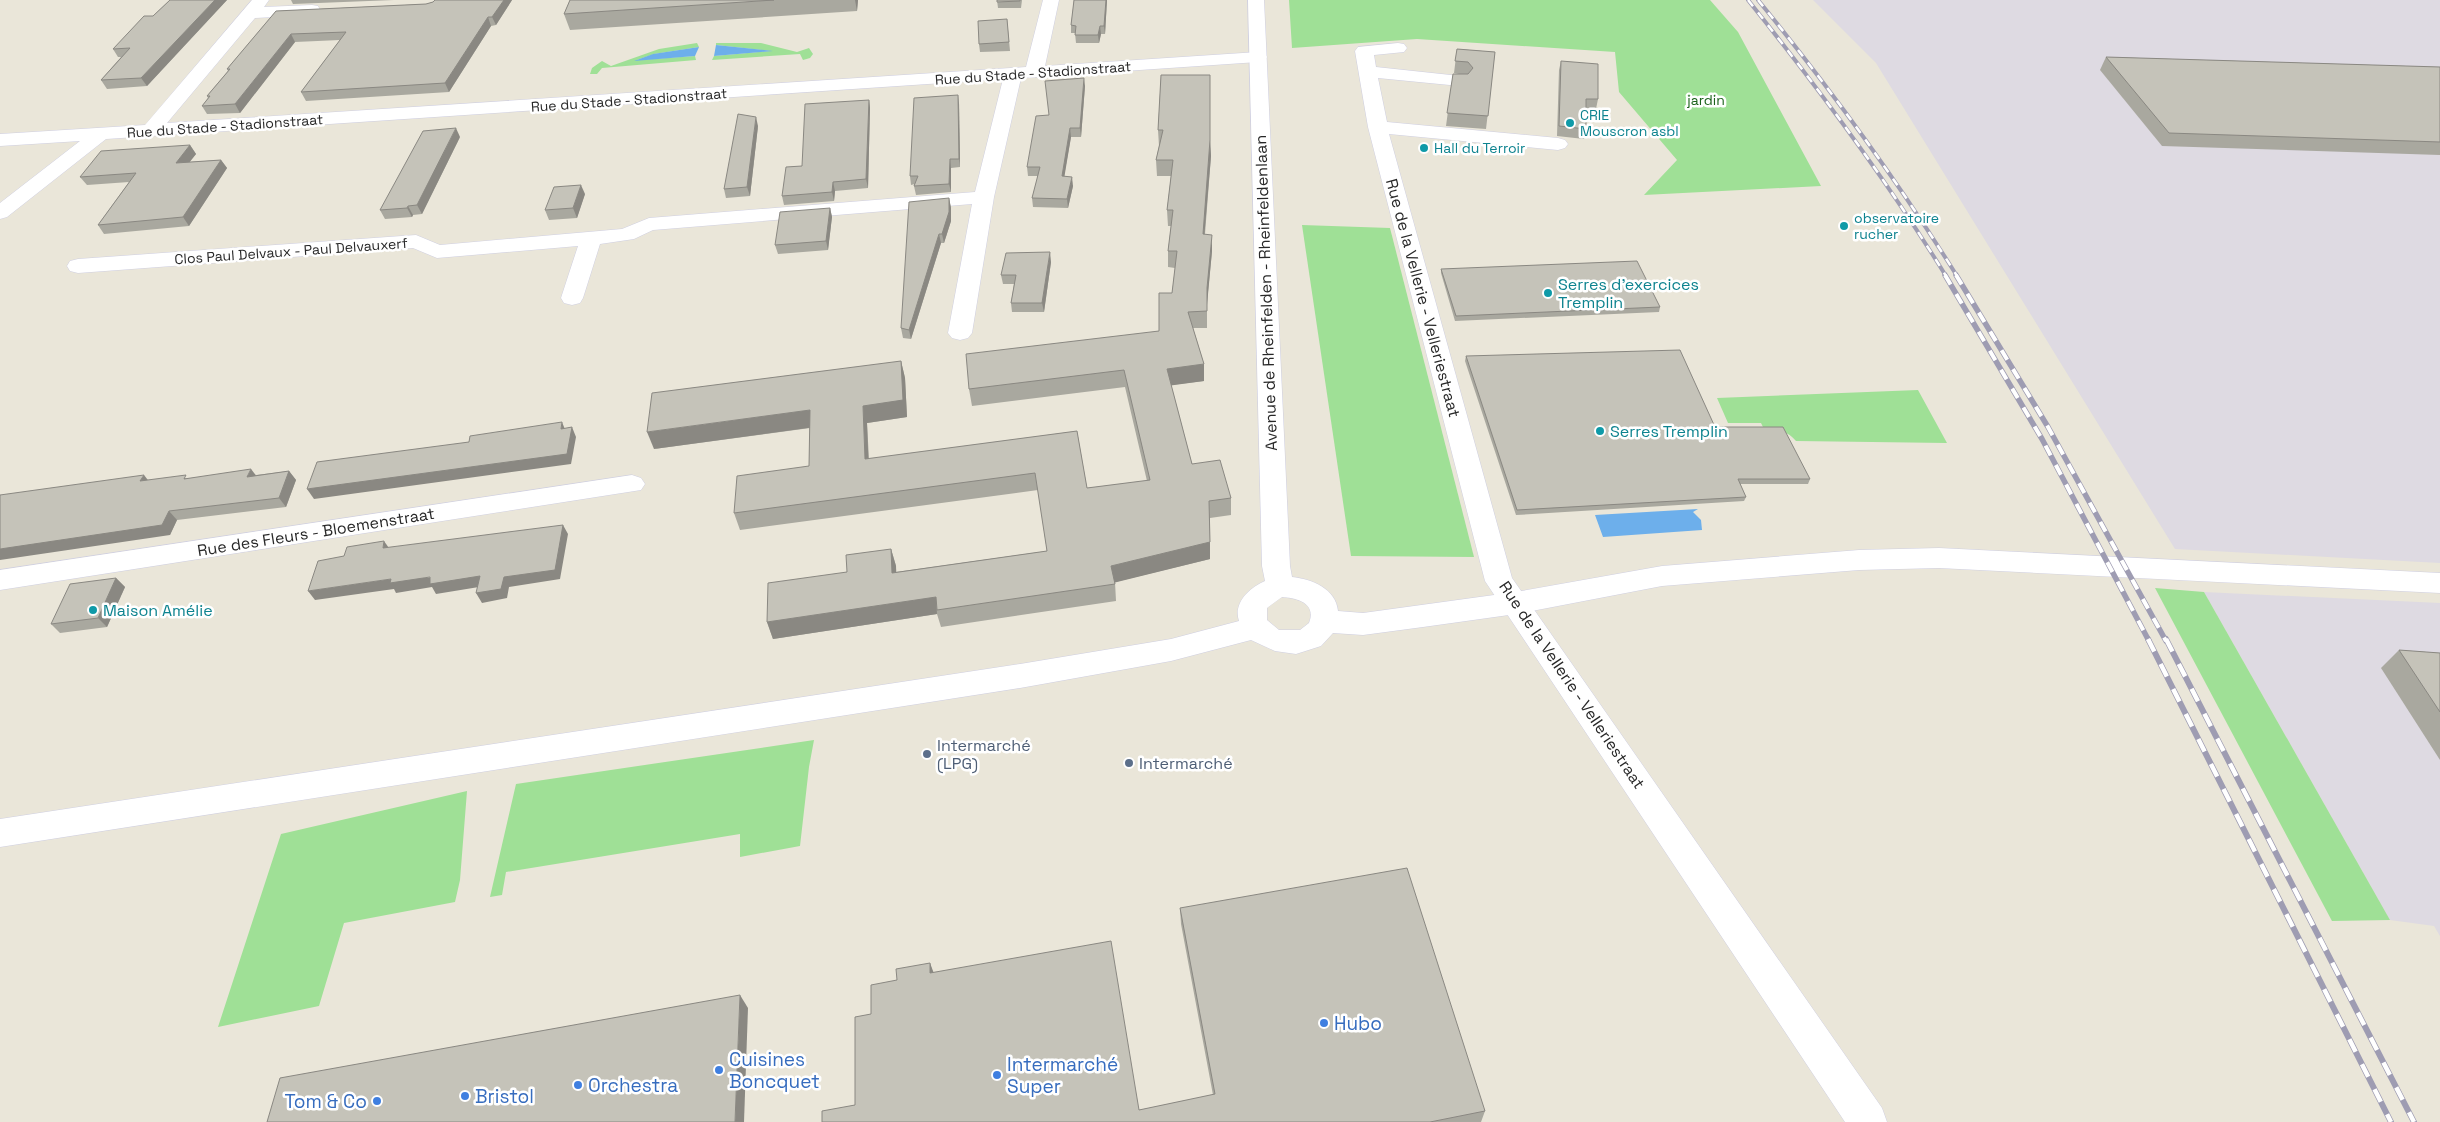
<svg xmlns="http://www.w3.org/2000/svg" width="2440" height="1122" font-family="'Space Grotesk',sans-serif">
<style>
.industrial{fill:#dedae2}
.green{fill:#9fe096}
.water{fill:#6dafeb}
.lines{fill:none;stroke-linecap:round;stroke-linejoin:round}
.street-casing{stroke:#cfcfe1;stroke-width:1}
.secondary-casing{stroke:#cfcfe1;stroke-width:1}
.street{fill:#fff;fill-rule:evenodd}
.secondary{fill:#fff;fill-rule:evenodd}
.rail-far2-casing{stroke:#9e9cb2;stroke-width:4}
.rail-far1-casing{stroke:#9e9cb2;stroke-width:5.5}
.rail-casing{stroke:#9e9cb2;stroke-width:6}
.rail-far2{stroke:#fff;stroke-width:2.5;stroke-dasharray:8;stroke-linecap:butt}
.rail-far1{stroke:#fff;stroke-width:4;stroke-dasharray:11;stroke-linecap:butt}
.rail{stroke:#fff;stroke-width:4.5;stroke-dasharray:14;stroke-linecap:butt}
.wall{fill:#a9a89f}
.shaded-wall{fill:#8a8882}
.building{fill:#c5c3b9;stroke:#8a8882}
.culture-dot{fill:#0f9aa8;stroke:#fff;stroke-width:2}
.service-dot{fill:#5c6f8a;stroke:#fff;stroke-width:2}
.shop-dot{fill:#3f7fe0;stroke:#fff;stroke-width:2}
.labels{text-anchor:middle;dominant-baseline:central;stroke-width:5;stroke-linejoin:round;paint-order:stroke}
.far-street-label{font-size:14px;fill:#282828;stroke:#fff}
.far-park-label{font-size:14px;fill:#1b621b;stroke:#fff}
.far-culture-label{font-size:14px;fill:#0d838f;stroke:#fff;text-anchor:start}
.culture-label{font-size:16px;fill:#0d838f;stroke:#fff;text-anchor:start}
.street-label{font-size:16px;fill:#282828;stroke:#fff}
.service-label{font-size:16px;fill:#4e5e75;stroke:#fff;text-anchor:start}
.near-shop-label{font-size:19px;fill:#366cbe;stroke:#fff;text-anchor:start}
</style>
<rect width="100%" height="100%" fill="#eae6d9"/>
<g class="industrial">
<polygon points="1813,0 2440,0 2440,563 2175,549 1876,63"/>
<polygon points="2204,592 2440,603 2440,936 2434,926 2390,920"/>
</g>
<g class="green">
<polygon points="1289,0 1710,0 1738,32 1821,186 1644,195 1677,160 1619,92 1615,52 1417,39 1292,48"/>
<polygon points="697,43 699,47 654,54 637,60 695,56 696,60 602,68 597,74 590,74 592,68 602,61 611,66 659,49"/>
<polygon points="716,43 761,43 797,52 809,48 813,54 810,58 803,60 800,54 712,60 714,56 770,51 716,45"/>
<polygon points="1302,225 1390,228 1474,557 1351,556"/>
<path d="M1918,390L1947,443L1796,441C1787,430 1777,430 1764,429L1761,423H1728L1717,398Z"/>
<polygon points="2155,588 2204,592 2390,920 2332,921"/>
<polygon points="814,740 809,767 800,846 740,857 740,834 506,872 502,895 490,897 516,784"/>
<polygon points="467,791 460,880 455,902 344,923 319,1006 218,1027 281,834"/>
</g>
<g class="water">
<polygon points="716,45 773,51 714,56"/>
<polygon points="699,47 695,56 634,61 653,54"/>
<polygon points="1698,509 1693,512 1701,520 1702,530 1603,537 1595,515"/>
</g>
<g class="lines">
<g class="street-casing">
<g id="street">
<polygon points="252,0 269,0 264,7 312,5 318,6 320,10 318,14 312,15 255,18 167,123 1026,67 1043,0 1059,0 1045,66 1258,52 1264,53 1267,57 1264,61 1258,62 1021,78 994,197 972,333 968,338 960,340 952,338 948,333 972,204 653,230 634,239 600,244 583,298 580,303 572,305 564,303 561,298 578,246 437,258 413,248 78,273 70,271 67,266 70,261 78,259 416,235 440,245 622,229 649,218 975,192 1003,79 106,139 7,217 0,219 0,203 80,141 0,146 0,134 145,125"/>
<polygon points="1398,43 1404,44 1407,48 1404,52 1374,55 1376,67 1460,76 1466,77 1469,81 1466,85 1460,86 1378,78 1387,122 1558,138 1565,140 1568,144 1565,148 1558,150 1389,134 1512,578 1882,1108 1887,1122 1845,1122 1485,581 1368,127 1355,51 1358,47"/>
<polygon points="632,475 641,478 645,484 641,490 0,590 0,570"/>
</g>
</g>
<g class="secondary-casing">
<path id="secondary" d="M1248,0H1264L1290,566L1292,577C1312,579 1336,589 1338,611L1363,613L1516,592L1662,566L1859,550L1939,548L2440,573V593L1939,568L1859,570L1662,586L1516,614L1423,627L1363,635L1333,633L1321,646L1296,654L1275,651L1251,640L1171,661L1020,688L0,847V819L1020,664L1171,639L1239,621C1233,603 1249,588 1265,581L1262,566ZM1282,597C1297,598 1317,603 1309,623L1300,630H1279L1267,620V608Z"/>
</g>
<use href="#street" class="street"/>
<use href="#secondary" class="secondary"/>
<g class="rail-far2-casing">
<g id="rail-far2">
<path d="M1748,0C1819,89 1886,179 1946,276"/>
<path d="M1758,0C1830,88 1897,180 1957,276"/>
</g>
</g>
<g class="rail-far1-casing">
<g id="rail-far1">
<polyline points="1945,275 2042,439 2149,641"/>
<polyline points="1956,275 2048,427 2166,641"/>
</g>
</g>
<g class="rail-casing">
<g id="rail">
<polyline points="2148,639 2391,1122"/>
<polyline points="2166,639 2414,1122"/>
</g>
</g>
<use href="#rail-far2" class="rail-far2"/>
<use href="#rail-far1" class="rail-far1"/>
<use href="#rail" class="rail"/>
</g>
<g class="wall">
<polygon points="170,0 227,0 147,86 107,89 101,80 121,57 118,57 113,49 153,16"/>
<polygon points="291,0 394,0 293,4"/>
<polygon points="512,0 496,25 491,26 449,92 306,101 301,92 340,40 295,42 240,113 207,114 202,106 208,98 207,96 228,71 227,69 276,11 426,4 433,2"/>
<polygon points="570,0 858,0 857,11 570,30 564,14"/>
<polygon points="997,0 1022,0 1021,8 998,8"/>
<polygon points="1074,0 1107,0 1105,34 1101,34 1099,43 1076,43 1075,33 1071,33 1071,25"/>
<polygon points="1007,19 1010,51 980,52 979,44"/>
<polygon points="1457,49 1495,52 1486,129 1446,126 1453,74 1459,74 1454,73"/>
<polygon points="2106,57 2440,67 2440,155 2162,146 2100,70"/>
<polygon points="1561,61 1598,99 1596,109 1586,109 1586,129 1584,139 1557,136 1559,70"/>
<polygon points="1161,75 1210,140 1211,156 1205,234 1212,251 1207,302 1207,328 1193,328 1204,364 1204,381 1171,385 1192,464 1231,498 1231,515 1210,518 1210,559 1115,582 1116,601 941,627 937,614 773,639 767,622 847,572 891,549 896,566 896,572 1047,551 1038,490 740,530 734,513 809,466 810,428 654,449 901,361 905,378 907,417 867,423 869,459 1077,431 1087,488 1147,481 1125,387 972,406 969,389 1159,331 1172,293 1175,268 1168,267 1168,251 1171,226 1168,226 1167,210 1171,176 1157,176 1156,160 1159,146 1158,130"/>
<polygon points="1085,86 1081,137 1071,137 1064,176 1073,186 1068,208 1033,207 1032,198 1038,176 1028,176 1027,167"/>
<polygon points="869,100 870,108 868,188 835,191 834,201 784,205 782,196 802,166"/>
<polygon points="959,103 960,167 951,168 951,192 916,195 914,186 915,184 911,185 910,176"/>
<polygon points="758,126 750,196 726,198 724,189"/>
<polygon points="460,137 422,214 413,215 412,217 385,219 380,210"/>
<polygon points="190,145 196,154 189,162 221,160 227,168 189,226 104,234 98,225 129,182 87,185 80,177"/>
<polygon points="585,194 577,218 549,220 545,210"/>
<polygon points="949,198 951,208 951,221 944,243 941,243 911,339 903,338 901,328"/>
<polygon points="830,208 832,217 828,250 778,254 775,245"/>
<polygon points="1051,262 1044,312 1012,312 1011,303 1014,284 1003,284 1001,275"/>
<polygon points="1441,269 1660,307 1659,312 1455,321 1441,273"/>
<polygon points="1466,356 1715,427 1810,479 1808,484 1740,484 1746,497 1744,501 1516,515 1465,361"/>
<polygon points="289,471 296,480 286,507 177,520 170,535 148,480 256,475"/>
<polygon points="116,578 125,587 107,627 60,633 51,624"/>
<polygon points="2399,650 2440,653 2440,760 2381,668"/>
<polygon points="1180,908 1485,1111 1481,1122 822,1122 855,1105 871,1014 897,980 930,963 933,973 1139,1110 1213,1095 1181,924"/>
</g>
<g class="shaded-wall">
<polygon points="215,0 227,0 147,86 141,78"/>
<polygon points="504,0 512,0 496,25 492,17"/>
<polygon points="855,0 858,0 857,11"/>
<polygon points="1106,0 1107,0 1105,34 1104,26"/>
<polygon points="488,17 491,26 449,92 445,83"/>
<polygon points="1100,26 1101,34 1099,43 1098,35"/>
<polygon points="291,34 295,42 240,113 235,104"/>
<polygon points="1084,78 1085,86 1081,137 1080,128"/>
<polygon points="958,95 959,103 960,167 959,159"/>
<polygon points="869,100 870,108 868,188 866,179"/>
<polygon points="756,117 758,126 750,196 747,187"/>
<polygon points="456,128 460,137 422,214 417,205"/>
<polygon points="1070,128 1071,137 1063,185 1062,176"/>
<polygon points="1210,140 1211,156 1203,251 1203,234"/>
<polygon points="190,145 196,154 182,172 176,163"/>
<polygon points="950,159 951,168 951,192 949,184"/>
<polygon points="221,160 227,168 189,226 183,217"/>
<polygon points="1072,177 1073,186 1068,208 1067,199"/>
<polygon points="833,182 835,191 834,201 832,192"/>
<polygon points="581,185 585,194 577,218 573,208"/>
<polygon points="949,198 951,208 951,221 944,243 942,234"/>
<polygon points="408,206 413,215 412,217 407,208"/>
<polygon points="830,208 832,217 828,250 826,241"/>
<polygon points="939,234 941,243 911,339 909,330"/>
<polygon points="1212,235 1212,251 1207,305 1207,288"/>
<polygon points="1050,252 1051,262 1044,312 1042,303"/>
<polygon points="901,361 905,378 907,417 867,423 869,476 865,459 863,406"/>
<polygon points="1204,364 1204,381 1167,386 1167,369"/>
<polygon points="810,410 815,427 654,449 647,432"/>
<polygon points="562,422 566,432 561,429"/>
<polygon points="572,427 576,437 571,464 314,499 307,489"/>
<polygon points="251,469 258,478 247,477"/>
<polygon points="289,471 296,480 286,507 279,498"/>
<polygon points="144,475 151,484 140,481"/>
<polygon points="169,511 177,520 170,535 0,560 0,549"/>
<polygon points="563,525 568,534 560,579 509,587 507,598 482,603 476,593 504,577"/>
<polygon points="384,541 391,551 383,548"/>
<polygon points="1210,542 1210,559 1113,583 1111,566"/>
<polygon points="891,549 896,566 897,589 892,573"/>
<polygon points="480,576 485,586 436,594 432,587 396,593 394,589 315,600 308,591 391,579"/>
<polygon points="116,578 125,587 107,627 98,618"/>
<polygon points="936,597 937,614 773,639 767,622"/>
<polygon points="930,963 936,979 930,973"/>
<polygon points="740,995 748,1008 744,1122 735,1122"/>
</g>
<g class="building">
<polygon points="170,0 215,0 141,78 101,80 130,48 113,49 144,16 153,16"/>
<polygon points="435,0 504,0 492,17 488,17 445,83 301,92 346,32 291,34 235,104 202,106 210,96 207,96 230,69 227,69 276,11 426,4 433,2"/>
<polygon points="570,0 774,0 564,14"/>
<polygon points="997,0 1020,0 1020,1 997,2"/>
<polygon points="1074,0 1106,0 1104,26 1100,26 1098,35 1075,35 1076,26 1071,25"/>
<polygon points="1007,19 1009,42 979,44 978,21"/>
<polygon points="1457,49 1495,52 1488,116 1447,113 1453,74 1468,74 1473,68 1468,62 1455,61"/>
<polygon points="2106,57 2440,67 2440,142 2169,133"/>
<polygon points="1561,61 1598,64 1598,99 1586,99 1586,129 1559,126"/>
<polygon points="1161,75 1210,75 1210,140 1203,234 1212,235 1207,288 1207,311 1188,312 1204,364 1167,369 1192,464 1220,460 1231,498 1209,501 1210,542 1111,566 1115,584 937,610 936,597 767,622 768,583 847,572 846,555 891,549 892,573 1047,551 1035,473 734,513 737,476 809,466 810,410 647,432 652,393 901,361 903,400 863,406 865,459 1077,431 1087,488 1150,480 1124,370 969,389 966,354 1159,331 1159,293 1172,293 1177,251 1168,251 1173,210 1167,210 1173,160 1156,160 1163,130 1158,130"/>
<polygon points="1084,78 1080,128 1070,128 1062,176 1072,177 1067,199 1032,198 1040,167 1027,167 1036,116 1049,115 1045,81"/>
<polygon points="958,95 959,159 950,159 949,184 914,186 918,176 910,176 914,98"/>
<polygon points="869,100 866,179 833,182 832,192 782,196 786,167 802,166 805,104"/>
<polygon points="738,114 756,117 747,187 724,189"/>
<polygon points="456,128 417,205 408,206 407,208 380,210 423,131"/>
<polygon points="190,145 176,163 221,160 183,217 98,225 136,173 80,177 101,151"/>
<polygon points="581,185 573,208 545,210 554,187"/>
<polygon points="949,198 949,212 942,234 939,234 909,330 901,328 909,202"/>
<polygon points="830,208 826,241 775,245 780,212"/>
<polygon points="1050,252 1042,303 1011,303 1016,275 1001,275 1006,253"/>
<polygon points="1637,261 1660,307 1456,316 1441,269"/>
<polygon points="1680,350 1715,427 1783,427 1810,479 1738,479 1746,497 1517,510 1466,356"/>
<polygon points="562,422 561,429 572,427 567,454 307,489 317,462 469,442 470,436"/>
<polygon points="251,469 247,477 289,471 279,498 169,511 162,525 0,549 0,495 144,475 140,481 186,475 184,479"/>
<polygon points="563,525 555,570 504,577 501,589 476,593 480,576 430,584 430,577 390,583 391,579 308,591 318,561 344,556 347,547 384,541 383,548"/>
<polygon points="116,578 98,618 51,624 70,584"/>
<polygon points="2399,650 2440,653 2440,712"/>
<polygon points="1407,868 1485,1111 1430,1122 822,1122 822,1111 855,1105 855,1017 871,1014 871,985 897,980 896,969 930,963 930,973 1111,941 1139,1110 1215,1094 1180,908"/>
<polygon points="740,995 735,1122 267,1122 280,1078"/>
</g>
<g class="culture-dot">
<circle cx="1570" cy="123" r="5"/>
<circle cx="1424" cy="148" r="5"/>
<circle cx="1844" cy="226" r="5"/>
<circle cx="1548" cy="293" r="5"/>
<circle cx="1600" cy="431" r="5"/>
<circle cx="93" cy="610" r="5"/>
</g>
<g class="service-dot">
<circle cx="927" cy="754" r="5"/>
<circle cx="1129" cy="763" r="5"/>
</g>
<g class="shop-dot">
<circle cx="1324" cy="1023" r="5"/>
<circle cx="719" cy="1070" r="5"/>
<circle cx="997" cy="1075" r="5"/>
<circle cx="578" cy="1085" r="5"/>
<circle cx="465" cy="1096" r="5"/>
<circle cx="377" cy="1101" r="5"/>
</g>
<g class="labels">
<g class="far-street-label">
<text transform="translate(1033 73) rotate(-4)">Rue du Stade - Stadionstraat</text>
<text transform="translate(629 100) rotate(-4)">Rue du Stade - Stadionstraat</text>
<text transform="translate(225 126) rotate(-4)">Rue du Stade - Stadionstraat</text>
<text transform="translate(291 251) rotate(-4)">Clos Paul Delvaux - Paul Delvauxerf</text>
</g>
<g class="far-park-label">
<text x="1706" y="100">jardin</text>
</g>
<g class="far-culture-label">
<text x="1580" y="115">CRIE<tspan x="1580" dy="16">Mouscron asbl</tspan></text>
<text x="1434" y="148">Hall du Terroir</text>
<text x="1854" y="218">observatoire<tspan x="1854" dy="16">rucher</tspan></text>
</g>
<g class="culture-label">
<text x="1558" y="284">Serres d'exercices<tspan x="1558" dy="18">Tremplin</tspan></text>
<text x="1610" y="431">Serres Tremplin</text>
<text x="103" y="610">Maison Amélie</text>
</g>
<g class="street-label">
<text transform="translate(1266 293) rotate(-92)">Avenue de Rheinfelden - Rheinfeldenlaan</text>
<text transform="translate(1423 298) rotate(75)">Rue de la Vellerie - Velleriestraat</text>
<text transform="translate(316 532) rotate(-9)">Rue des Fleurs - Bloemenstraat</text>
<text transform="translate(1572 685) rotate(56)">Rue de la Vellerie - Velleriestraat</text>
</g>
<g class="service-label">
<text x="937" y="745">Intermarché<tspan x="937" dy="18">(LPG)</tspan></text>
<text x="1139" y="763">Intermarché</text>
</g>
<g class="near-shop-label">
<text x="1334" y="1023">Hubo</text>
<text x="729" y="1059">Cuisines<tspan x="729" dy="22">Boncquet</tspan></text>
<text x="1007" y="1064">Intermarché<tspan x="1007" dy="22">Super</tspan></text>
<text x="588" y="1085">Orchestra</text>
<text x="475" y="1096">Bristol</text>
<text x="367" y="1101" text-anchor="end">Tom &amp; Co</text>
</g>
</g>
</svg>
